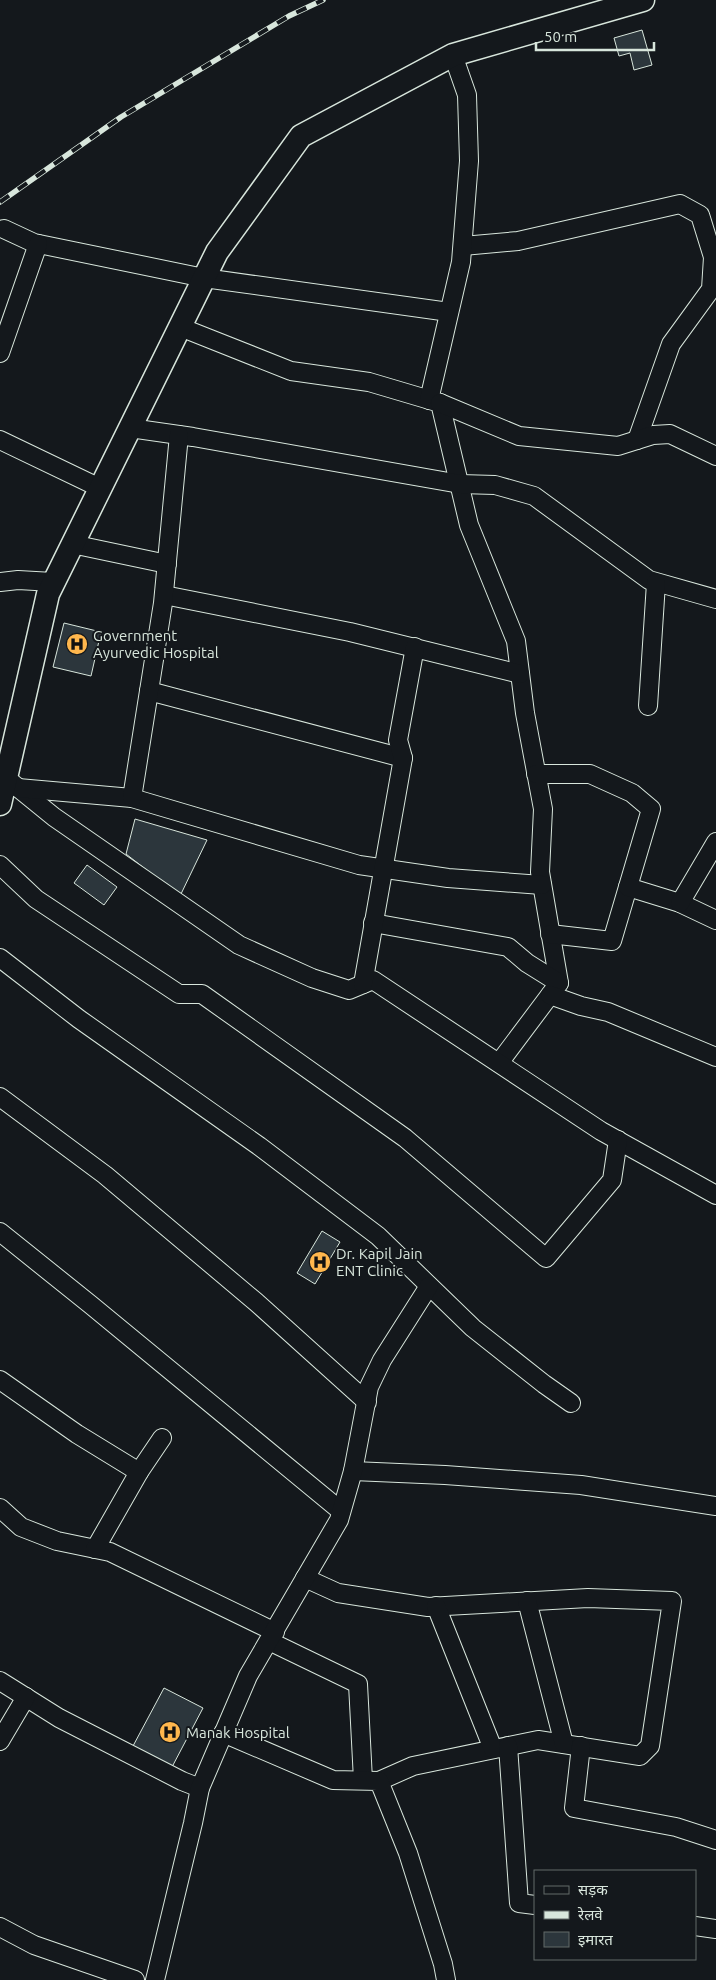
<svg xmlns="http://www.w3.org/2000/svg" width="716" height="1980" font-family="Ubuntu,'Noto Sans Devanagari',sans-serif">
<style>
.building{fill:#2c363c;stroke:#d8e6dc}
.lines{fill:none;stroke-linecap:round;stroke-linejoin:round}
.minor-casing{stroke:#d8e6dc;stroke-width:20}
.major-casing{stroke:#d8e6dc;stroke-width:25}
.minor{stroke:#14181c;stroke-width:18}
.major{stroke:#14181c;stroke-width:22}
.rail-casing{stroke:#d8e6dc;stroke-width:5.5}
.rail{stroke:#14181c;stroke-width:4;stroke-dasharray:11;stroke-linecap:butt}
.labels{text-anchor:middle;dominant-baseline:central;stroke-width:4;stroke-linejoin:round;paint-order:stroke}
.poi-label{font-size:15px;fill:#d8e6dc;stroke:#14181c;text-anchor:start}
</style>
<rect width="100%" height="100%" fill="#14181c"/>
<g class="building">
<polygon points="642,30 652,65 634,70 630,53 619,56 614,38"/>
<polygon points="64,623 101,632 91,676 53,667"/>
<polygon points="135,819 207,840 180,896 126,854"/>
<polygon points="87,865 117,887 104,905 74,883"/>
<polygon points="322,1231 340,1242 315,1284 297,1273"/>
<polygon points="164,1688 203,1708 172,1767 133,1746"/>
</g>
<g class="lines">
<g class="minor-casing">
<g id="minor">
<polyline points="4,229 34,243 204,278 449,312"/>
<polyline points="463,246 518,241 680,204 700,215 713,257 711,289 671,344 637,440"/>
<polyline points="180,327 291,371 369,382 440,403 469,525 516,641 525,713 543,809 540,872 559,983 499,1063"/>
<polyline points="0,353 38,244"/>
<polyline points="429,400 461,262 469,161 467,95 453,55"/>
<polyline points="440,403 519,436 618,446 653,435 670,434 716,456"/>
<polyline points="130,428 193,437 460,484 495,485 534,496 649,580 716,599"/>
<polyline points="0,440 100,488"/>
<polyline points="72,544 167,564"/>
<polyline points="0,582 18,580 53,582"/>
<polyline points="164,595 350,632 520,674"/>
<polyline points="149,691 403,758"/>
<polyline points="648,706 656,583"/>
<polyline points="536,774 590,774 632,793 651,809 612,941 550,934"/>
<polyline points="6,778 54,817 239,945 312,978 349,990 373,980 601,1131 716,1195"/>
<polyline points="18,788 132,798 359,865 448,878 542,885"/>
<polyline points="132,798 163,603 179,435"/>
<polyline points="0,865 36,899 179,994 202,994 405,1138 546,1258 612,1180 618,1140"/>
<polyline points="628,887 680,903 716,920"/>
<polyline points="680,903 716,842"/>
<polyline points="373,923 508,947 527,963 559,983"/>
<polyline points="0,958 79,1019 259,1146 378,1236 473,1328 544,1384 571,1403"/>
<polyline points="363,984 403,758 398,740 415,647"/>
<polyline points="550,995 581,1006 608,1012 716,1057"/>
<polyline points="0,1097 105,1175 256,1302 367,1402"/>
<polyline points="0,1232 91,1305 341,1511"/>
<polyline points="0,1380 77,1434 139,1472"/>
<polyline points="353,1471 445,1475 581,1485 716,1506"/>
<polyline points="0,1508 21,1527 57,1541 110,1552 275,1632"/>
<polyline points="95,1549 139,1472 162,1438"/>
<polyline points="305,1578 338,1593 428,1607 588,1598 672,1601 650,1746 640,1756 538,1740 413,1766 379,1781"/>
<polyline points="527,1601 564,1744"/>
<polyline points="436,1606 493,1749"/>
<polyline points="269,1641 358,1684 363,1780"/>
<polyline points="0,1681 59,1718 182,1781 200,1788"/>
<polyline points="223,1733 333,1780 379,1781 408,1853 443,1964 446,1980"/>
<polyline points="0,1741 26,1697"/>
<polyline points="508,1746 519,1903 535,1905"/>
<polyline points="581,1746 574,1808 676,1827 716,1840"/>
<polyline points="695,1926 716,1929"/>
<polyline points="0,1927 34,1945 135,1980"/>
<polyline points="155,1980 193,1823 200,1788 248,1676 339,1520 353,1471 369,1387 382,1360 429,1286"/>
</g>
</g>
<g class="major-casing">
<polyline id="major" points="0,804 48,594 217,252 301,136 453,55 643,0"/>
</g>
<use href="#minor" class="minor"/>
<use href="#major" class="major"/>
<g class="rail-casing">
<polyline id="rail" points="0,202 121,117 289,16 323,0"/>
</g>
<use href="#rail" class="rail"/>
</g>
<defs>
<g id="hospital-disc" transform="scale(1.125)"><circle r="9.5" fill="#ffb74d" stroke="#14181c"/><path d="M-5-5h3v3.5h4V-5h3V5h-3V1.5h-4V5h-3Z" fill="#111"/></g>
</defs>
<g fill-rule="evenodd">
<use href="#hospital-disc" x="77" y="644"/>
<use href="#hospital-disc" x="320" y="1262"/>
<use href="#hospital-disc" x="170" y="1732"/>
</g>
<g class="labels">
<g class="poi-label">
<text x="93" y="635">Government<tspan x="93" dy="17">Ayurvedic Hospital</tspan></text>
<text x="336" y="1253">Dr. Kapil Jain<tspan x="336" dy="17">ENT Clinic</tspan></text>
<text x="186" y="1732">Manak Hospital</text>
</g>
</g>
<rect x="534" y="1870" width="162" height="90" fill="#14181c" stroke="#626a69"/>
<rect x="544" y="1886" width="25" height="8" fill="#14181c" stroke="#626a69"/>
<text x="578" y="1895" font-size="15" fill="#d8e6dc">सड़क</text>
<rect x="544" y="1911" width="25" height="8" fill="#d8e6dc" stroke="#626a69"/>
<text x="578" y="1920" font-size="15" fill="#d8e6dc">रेलवे</text>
<rect x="544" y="1932" width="25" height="15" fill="#2c363c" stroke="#626a69"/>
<text x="578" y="1945" font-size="15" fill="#d8e6dc">इमारत</text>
<path d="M536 42v8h118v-8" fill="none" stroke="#d8e6dc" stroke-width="2.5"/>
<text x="544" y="42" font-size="15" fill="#d8e6dc" stroke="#14181c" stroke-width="4" paint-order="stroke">50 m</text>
</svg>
